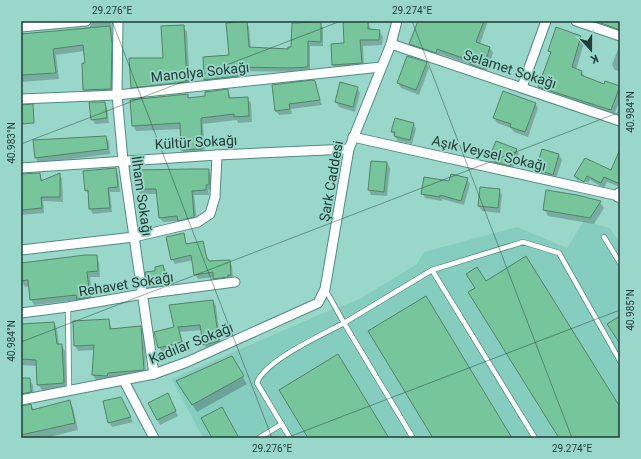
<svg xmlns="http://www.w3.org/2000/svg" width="641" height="459" font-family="Roboto,sans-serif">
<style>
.built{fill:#85cdbe}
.shadow{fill:#0003;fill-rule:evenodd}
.building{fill:#77c69b;stroke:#538368}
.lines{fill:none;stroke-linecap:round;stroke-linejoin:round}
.lane-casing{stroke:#4f8c80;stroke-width:6}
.street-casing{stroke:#4f8c80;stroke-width:11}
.secondary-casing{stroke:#4f8c80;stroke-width:14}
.lane{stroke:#fff;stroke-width:4.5}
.street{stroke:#fff;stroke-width:9}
.secondary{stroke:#fff;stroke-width:12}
.ticks{fill:none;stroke:#223c37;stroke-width:1;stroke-opacity:0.45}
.labels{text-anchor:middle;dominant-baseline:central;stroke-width:3.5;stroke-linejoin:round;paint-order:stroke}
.street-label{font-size:14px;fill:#223c37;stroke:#98d7c9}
.neatline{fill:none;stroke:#223c37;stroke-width:1.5}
.ticks-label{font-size:10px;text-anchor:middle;fill:#223c37}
</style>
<rect width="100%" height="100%" fill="#98d7c9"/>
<polygon class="built" points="584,221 610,228 620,244 620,438 203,438 172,379 321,314 360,299 417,264 424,252 517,227 567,248"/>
<g class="shadow">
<polygon points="90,21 111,21 114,50 114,95 88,96 84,90 83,64 86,64 84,51 56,55 59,79 21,82 21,35 90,27 92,21"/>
<polygon points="354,21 368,21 371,31 379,31 383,37 382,45 363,46 364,68 336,70 333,65 345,44"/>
<polygon points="431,21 488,21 480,44 490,48 493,53 486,73 474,69 472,65 440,54 439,57 413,49 410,44"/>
<polygon points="606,21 620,21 620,33 608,29 605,24"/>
<polygon points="246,22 249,27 251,48 289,50 320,23 323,28 323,46 310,46 310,72 240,71 240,81 208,84 205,79 230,55"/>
<polygon points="183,26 187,32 190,87 135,93 132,87 164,59"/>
<polygon points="581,37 584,43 576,70 582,72 585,78 604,85 619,87 620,99 614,115 543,93 540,87 551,54 549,51"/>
<polygon points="620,44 620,71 615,70 612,65"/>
<polygon points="426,63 429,68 419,95 401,88 398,83"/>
<polygon points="314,82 322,105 291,109 292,114 279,115 276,111"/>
<polygon points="341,83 357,88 360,93 355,112 339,107 336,102"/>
<polygon points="228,90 231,99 247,98 251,103 252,122 238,123 237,120 203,124 205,155 186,156 182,150 181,129 136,131 133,125 187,95 190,99 206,97"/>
<polygon points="105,103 107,107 109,123 95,124 92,119"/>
<polygon points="535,103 538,108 528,137 514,132 511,128 497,123 494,118"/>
<polygon points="414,124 416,129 412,144 398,141 392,132"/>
<polygon points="106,137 109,141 110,154 38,163 36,158 34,141"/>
<polygon points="516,150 519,154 512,170 497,166 490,158"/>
<polygon points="543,150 559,155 562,160 556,179 539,174 537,169"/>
<polygon points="372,162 387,163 390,168 387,196 371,195 369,190"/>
<polygon points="620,167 620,187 607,182 604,188 590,180 588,183 578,177 578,180 587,186 578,181 575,176 612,172"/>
<polygon points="115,169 118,174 120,192 110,192 112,212 93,214 90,209 89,195 86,190"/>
<polygon points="208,170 211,175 211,189 208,190 209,195 194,195 197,221 181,225 179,221 163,222 160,218 158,194 140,194 137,189 137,171"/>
<polygon points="40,174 43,182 60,174 62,179 63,202 43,201 44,213 21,215 21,175"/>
<polygon points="467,179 470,184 464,205 442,199 442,201 425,198 422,193 449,182"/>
<polygon points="499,190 502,195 500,213 482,211 479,206"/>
<polygon points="600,202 604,208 594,224 548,216 544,209"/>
<polygon points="183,234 187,245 202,242 209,262 230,261 232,266 233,279 217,283 214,277 198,279 195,274 193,260 175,264 172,259"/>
<polygon points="96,256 99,262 100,277 90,277 93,303 81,305 78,300 34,305 31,299 30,286 25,287 22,281 21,264"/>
<polygon points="163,266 166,271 169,288 151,292 149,287"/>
<polygon points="213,301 216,306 221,346 207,349 204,344 202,330 180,332 184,347 162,352 159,347 175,328"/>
<path d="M109,320L112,330L140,328L144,333L146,375L110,381L96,380L93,375L94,350L78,351L75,345ZM140,332H142L145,375H143Z"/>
<polygon points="54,323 57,329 59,345 61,345 65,351 67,389 42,390 38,384 37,366 21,365 21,325"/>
<polygon points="231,357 247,384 197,412 182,388"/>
<polygon points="21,379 29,379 33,385 34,398 21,401"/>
<polygon points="120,398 133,422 112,427 109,422"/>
<polygon points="170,399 178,416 160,425 149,403"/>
<polygon points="69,401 73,408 78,430 45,438 21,438 21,407 31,405 34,410"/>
</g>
<g class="building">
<polygon points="247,21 249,47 288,49 288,47 291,47 292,23 321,22 321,42 308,41 308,67 290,68 238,67 238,76 204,80 203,57 229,55 226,23"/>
<polygon points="343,21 368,21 368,29 380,30 379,40 360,40 362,63 332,65 331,44 344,43"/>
<polygon points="418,21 484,21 476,42 490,47 483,69 470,64 471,61 437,49 436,53 409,44"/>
<polygon points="595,21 620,21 620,30"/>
<polygon points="184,25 187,82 131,88 129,58 163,58 161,26"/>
<polygon points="110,26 112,43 111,89 83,90 82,63 85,63 83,45 53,49 56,73 21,75 21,34"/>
<polygon points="556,27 581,36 572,67 582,71 581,75 604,84 605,81 620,86 611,110 538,87 551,52 548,51"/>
<polygon points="407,56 427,62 416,90 397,83"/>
<polygon points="312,80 315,81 320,100 289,104 290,109 275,111 272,85"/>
<polygon points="340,82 358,87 353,107 335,102"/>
<polygon points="228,89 229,98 248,97 249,116 234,117 234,114 201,118 202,149 181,150 180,123 132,126 130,100 188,94 188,98 205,96 205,92"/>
<polygon points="503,91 536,103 525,132 510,127 511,124 493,118"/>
<polygon points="89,102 105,102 107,118 91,120"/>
<polygon points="33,104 34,123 21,124 21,105"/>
<polygon points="395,118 414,123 410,140 394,136 395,132 391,132"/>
<polygon points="106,136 108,149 35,158 33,140"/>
<polygon points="496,141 517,149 510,166 494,162 494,160 489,158"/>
<polygon points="542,149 559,154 553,175 536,169"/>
<polygon points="620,149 620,184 604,177 601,183 587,176 584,182 574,176 585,158 611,170"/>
<polygon points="371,161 387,162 384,192 368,190"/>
<polygon points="116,168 118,187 108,188 110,208 89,209 88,190 85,191 83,171"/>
<polygon points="190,169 209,169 209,185 206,185 206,190 192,191 194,217 178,221 177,216 159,218 156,189 136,189 136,170"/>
<polygon points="40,173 41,181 60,173 60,197 41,197 42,208 22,210 21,174"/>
<polygon points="451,174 468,178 461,201 440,195 440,197 421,194 424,177 449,181"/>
<polygon points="480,187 500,189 498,208 478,206"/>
<polygon points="546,190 577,195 601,201 590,218 543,210"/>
<polygon points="184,233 186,244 203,241 207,259 208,259 209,261 230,260 231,275 228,275 228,277 213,279 213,272 194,275 191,255 171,260 166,237"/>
<polygon points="85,255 97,255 98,271 87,272 90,297 77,299 76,295 30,300 28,280 21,281 21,263"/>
<polygon points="526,256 620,407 620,438 559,438 468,292 475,288 466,274 477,267 486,281"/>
<polygon points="163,265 167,283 148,287 145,272 155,271 155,267"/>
<polygon points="426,296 512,438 433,438 368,331"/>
<polygon points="213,300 219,341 203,345 200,325 178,327 182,342 158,348 154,332 174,327 169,305"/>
<polygon points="620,316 620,344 607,324"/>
<polygon points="109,319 110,329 141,326 144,370 108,373 107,376 92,375 94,345 74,346 73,321"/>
<polygon points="54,322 57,344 62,344 64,383 37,385 36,360 21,359 21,324"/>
<polygon points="338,354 389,438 308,438 279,390"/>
<polygon points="232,356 244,376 192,405 176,381"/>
<polygon points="21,378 30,378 31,392 21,394"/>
<polygon points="168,393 176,411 157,420 148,403"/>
<polygon points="121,397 131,417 108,423 103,401"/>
<polygon points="70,400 75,423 21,435 21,406 31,404 32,410"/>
<polygon points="222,407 239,438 212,438 201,418"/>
</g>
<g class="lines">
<g class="lane-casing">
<g id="lane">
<polyline points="604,237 620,263"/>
<polyline points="432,270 535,438"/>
<polyline points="325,289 344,323 432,270 523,242 559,253 620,361"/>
<polyline points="68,307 69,390"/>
<polyline points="259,438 282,424"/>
<path d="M290,438L257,383C264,361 322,335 344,323L413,438"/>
</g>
</g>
<g class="street-casing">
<g id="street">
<polyline points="118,21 117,95 123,161 154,374"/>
<polyline points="576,21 620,36"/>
<polyline points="21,27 86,21"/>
<polyline points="391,44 620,121"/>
<polyline points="522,87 546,21"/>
<polyline points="21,99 117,95 381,67"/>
<polyline points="353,137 619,196"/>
<polyline points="21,168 217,155 349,149"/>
<polyline points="21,250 134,237 198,222 210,214 215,197 217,155"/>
<polyline points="21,313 68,307 143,294 235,282"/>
<polyline points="124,381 154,438"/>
<polyline points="21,400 154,374 187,362 318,303 325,289 349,149 391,44 397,21"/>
</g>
</g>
<g class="secondary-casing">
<polyline id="secondary" points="619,196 620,194"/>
</g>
<use href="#lane" class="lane"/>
<use href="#street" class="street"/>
<use href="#secondary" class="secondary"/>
</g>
<path class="ticks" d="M112,21L272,438M412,21L572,438M21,144L341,21M21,342L620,112M286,438L620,310"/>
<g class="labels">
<g class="street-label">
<text transform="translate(510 69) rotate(18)">Selamet Sokağı</text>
<text transform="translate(200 72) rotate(-6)">Manolya Sokağı</text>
<text transform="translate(196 142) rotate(-3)">Kültür Sokağı</text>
<text transform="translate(489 153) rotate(13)">Aşık Veysel Sokağı</text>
<text transform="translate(331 181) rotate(-80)">Şark Caddesi</text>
<text transform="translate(142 196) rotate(82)">İlham Sokağı</text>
<text transform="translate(126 284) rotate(-9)">Rehavet Sokağı</text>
<text transform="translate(191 343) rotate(-22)">Kadılar Sokağı</text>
</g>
</g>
<rect width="641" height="459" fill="none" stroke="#98d7c9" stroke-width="44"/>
<g transform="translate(591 50) rotate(159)" stroke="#98d7c9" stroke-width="3" paint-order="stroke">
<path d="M0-3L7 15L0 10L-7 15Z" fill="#223c37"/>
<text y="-6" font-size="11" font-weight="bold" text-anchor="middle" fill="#223c37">K</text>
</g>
<rect x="22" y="22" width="597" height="415" class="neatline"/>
<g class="ticks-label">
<text x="112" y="14">29.276°E</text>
<text x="412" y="14">29.274°E</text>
<text transform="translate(630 112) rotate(-90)" y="4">40.984°N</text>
<text transform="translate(11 143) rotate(-90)" y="4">40.983°N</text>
<text transform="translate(630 310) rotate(-90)" y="4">40.985°N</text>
<text transform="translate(11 341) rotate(-90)" y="4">40.984°N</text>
<text x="272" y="452">29.276°E</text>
<text x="572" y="452">29.274°E</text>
</g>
</svg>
